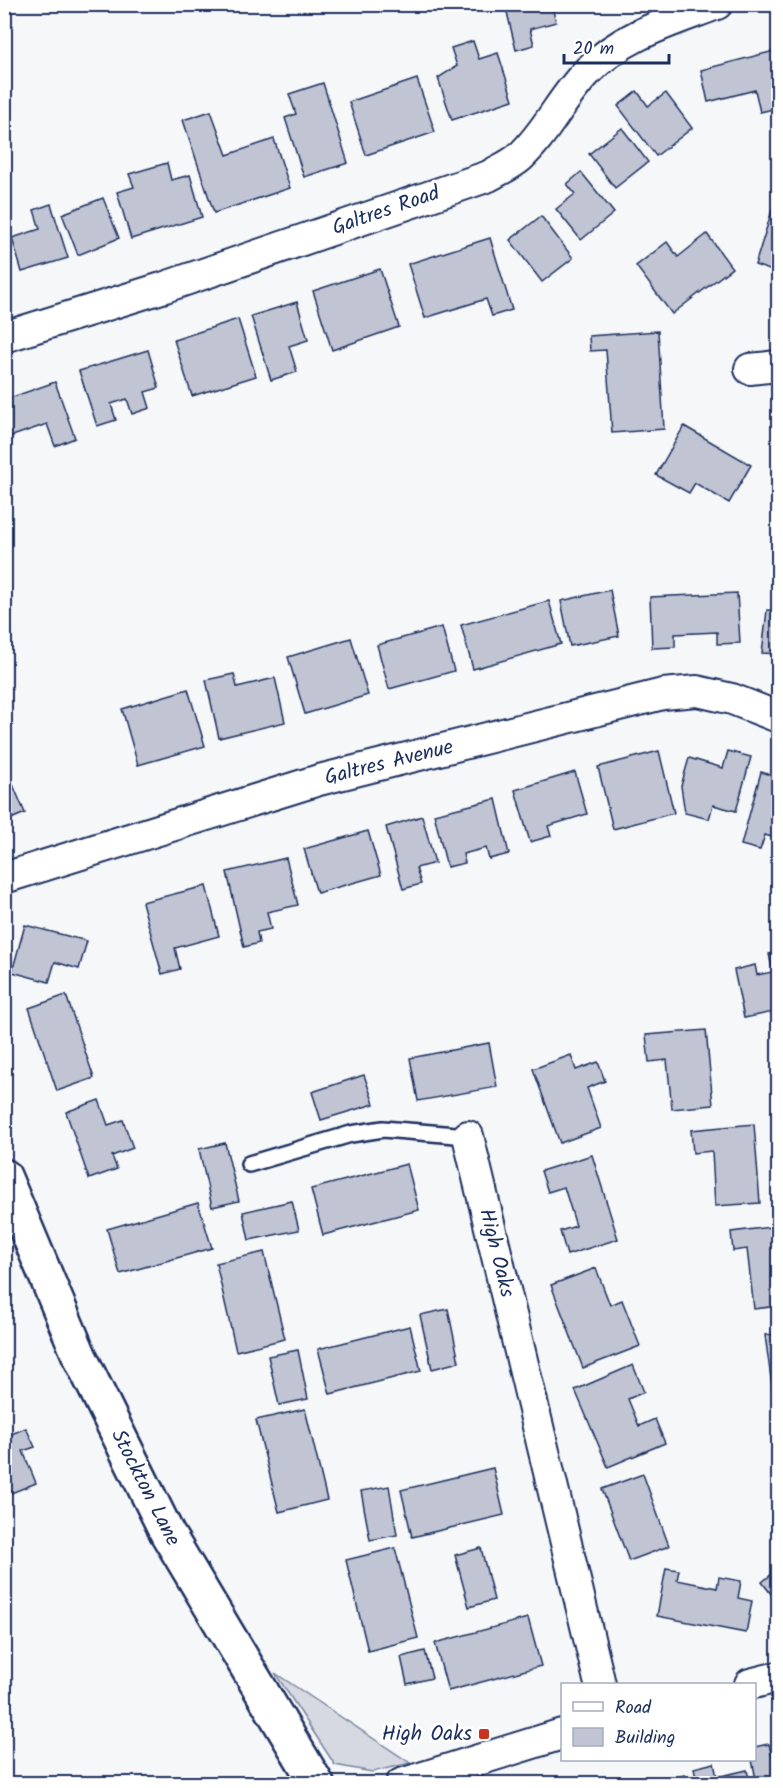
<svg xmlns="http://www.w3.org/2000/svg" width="783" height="1788" font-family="Kalam,sans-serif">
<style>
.green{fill:#d6d9e2;stroke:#7884a0;stroke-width:1.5}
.building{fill:#c0c4d3;stroke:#1b2f5e;stroke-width:1.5}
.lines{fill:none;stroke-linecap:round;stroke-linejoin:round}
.service-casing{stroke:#1b2f5e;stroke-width:20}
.minor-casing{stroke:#1b2f5e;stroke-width:34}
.tertiary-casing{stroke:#1b2f5e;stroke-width:38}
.service{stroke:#fff;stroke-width:15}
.minor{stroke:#fff;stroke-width:30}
.tertiary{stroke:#fff;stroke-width:33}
.poi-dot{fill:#c8321e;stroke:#fff;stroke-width:2}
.labels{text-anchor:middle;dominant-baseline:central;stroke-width:6;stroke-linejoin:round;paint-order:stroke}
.street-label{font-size:21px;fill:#1b2f5e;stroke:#fff}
.poi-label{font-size:21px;fill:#1b2f5e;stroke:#fff;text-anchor:end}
</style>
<rect width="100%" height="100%" fill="#f6f7f9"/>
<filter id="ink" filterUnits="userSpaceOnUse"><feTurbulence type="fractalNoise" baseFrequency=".0167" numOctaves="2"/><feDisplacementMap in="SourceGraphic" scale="12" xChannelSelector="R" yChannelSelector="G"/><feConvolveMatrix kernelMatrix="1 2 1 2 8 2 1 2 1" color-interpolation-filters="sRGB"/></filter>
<g filter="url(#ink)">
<polygon class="green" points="275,1673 410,1763 372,1772 335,1765"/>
<g class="building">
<polygon points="505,4 551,4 556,22 530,29 534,45 516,50"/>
<polygon points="473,41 479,59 498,53 513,100 452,120 438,78 457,66 451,48"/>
<polygon points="778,50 778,108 760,112 755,90 708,102 701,70"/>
<polygon points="417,79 435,132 366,155 349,102"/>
<polygon points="323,83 348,163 304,177 285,118 296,114 289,94"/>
<polygon points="637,91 648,106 666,93 692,128 656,156 618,106"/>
<polygon points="211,111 227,155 274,139 290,188 214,213 183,120"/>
<polygon points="622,128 648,162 615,188 589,154"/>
<polygon points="167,163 171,180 190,175 202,217 131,239 117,192 134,187 129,174"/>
<polygon points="581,172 614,213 581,240 556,209 575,194 567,184"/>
<polygon points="103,198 119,238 78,255 62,214"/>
<polygon points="51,204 68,258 22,272 12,238 40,229 34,210"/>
<polygon points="774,204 778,205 778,273 755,265"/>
<polygon points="541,216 573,258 542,282 510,240"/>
<polygon points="707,234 732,268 672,314 636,266 667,242 678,257"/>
<polygon points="490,238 512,310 492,316 486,299 425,318 408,264"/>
<polygon points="380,269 399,327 332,350 313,291"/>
<polygon points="297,302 308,340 289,346 297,372 271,380 251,316"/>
<polygon points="238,319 256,376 192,396 174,340"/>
<polygon points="658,331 664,429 612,433 606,350 590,351 589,336"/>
<polygon points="148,350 159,388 145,392 150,408 132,414 127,399 111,404 116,420 97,426 79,371"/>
<polygon points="55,382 75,438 55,446 47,424 4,439 4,400"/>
<polygon points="684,426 751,465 729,503 695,483 689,493 656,475"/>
<polygon points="610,590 619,636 570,646 561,601"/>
<polygon points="737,593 740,643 717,644 717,632 675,634 675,647 652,648 650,597"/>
<polygon points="549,601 561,644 473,669 461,625"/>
<polygon points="767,610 778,611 778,654 762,653"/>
<polygon points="442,627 454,671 389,689 377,645"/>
<polygon points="351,638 368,695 305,714 288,657"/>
<polygon points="234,674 237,687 275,678 285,722 219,738 206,680"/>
<polygon points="188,689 205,746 138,765 122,709"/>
<polygon points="659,751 674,813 613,829 598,767"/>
<polygon points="728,751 751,757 736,811 713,805 709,819 685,813 681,786 689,758 723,768"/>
<polygon points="575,772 587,814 548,826 551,836 530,842 515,790"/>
<polygon points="761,772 778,777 778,839 765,835 760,850 741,845"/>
<polygon points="11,780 25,813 4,822 4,783"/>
<polygon points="496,799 509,854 489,859 486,848 463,854 465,863 447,867 434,814"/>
<polygon points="422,816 435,863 416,868 421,884 403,889 386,827"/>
<polygon points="368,831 381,875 317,893 304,849"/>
<polygon points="286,858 298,905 267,912 271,929 257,932 259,943 244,947 227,872"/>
<polygon points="206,886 219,936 175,948 180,969 162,974 142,902"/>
<polygon points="25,925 87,941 79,969 55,962 49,982 12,972"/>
<polygon points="778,952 778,1011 744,1018 734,970 755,965 757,975 773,972 769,954"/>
<polygon points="66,995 94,1078 57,1091 29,1008"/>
<polygon points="706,1030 713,1105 672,1109 667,1060 649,1062 646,1035"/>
<polygon points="489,1043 497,1087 418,1101 410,1058"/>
<polygon points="571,1055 576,1070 598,1062 605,1081 587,1088 601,1128 560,1143 533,1069"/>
<polygon points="364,1075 374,1104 321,1120 312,1092"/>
<polygon points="99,1100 108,1125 123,1120 133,1148 112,1156 117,1169 89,1179 66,1112"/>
<polygon points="754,1124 760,1203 715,1206 712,1151 693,1153 691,1130"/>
<polygon points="225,1143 239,1201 212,1207 199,1149"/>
<polygon points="592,1155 618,1239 567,1255 560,1231 576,1226 564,1187 548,1192 541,1171"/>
<polygon points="407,1164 419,1210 323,1235 311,1189"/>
<polygon points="292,1201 299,1230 249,1240 243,1212"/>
<polygon points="198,1203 212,1248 120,1274 107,1229"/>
<polygon points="778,1226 778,1306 754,1309 747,1249 733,1251 731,1232"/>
<polygon points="264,1252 285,1339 236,1351 216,1263"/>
<polygon points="596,1268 610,1305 622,1300 640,1346 583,1368 551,1285"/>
<polygon points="448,1309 459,1362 432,1369 420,1315"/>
<polygon points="410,1326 421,1371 330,1394 318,1349"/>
<polygon points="778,1334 778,1415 776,1415 765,1335"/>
<polygon points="298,1350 308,1399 279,1405 268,1356"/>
<polygon points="633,1365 644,1392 628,1399 639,1426 655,1419 665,1443 608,1467 575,1390"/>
<polygon points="305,1409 327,1500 279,1512 256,1420"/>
<polygon points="26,1428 35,1447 23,1451 36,1483 4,1496 4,1437"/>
<polygon points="493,1468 504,1515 412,1537 401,1490"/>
<polygon points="643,1474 669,1546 629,1561 602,1489"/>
<polygon points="389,1486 397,1535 370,1540 361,1491"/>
<polygon points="395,1548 418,1638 368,1651 346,1560"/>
<polygon points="481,1548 494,1600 469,1607 455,1555"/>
<polygon points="666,1568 679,1570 677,1580 717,1588 719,1577 741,1581 738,1598 752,1601 746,1633 657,1616"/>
<polygon points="778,1569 778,1603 762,1582"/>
<polygon points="528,1618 541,1666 448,1691 435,1643"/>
<polygon points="425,1651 432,1678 407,1684 401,1657"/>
<polygon points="769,1744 772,1757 778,1756 778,1784 757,1784 752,1760 754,1760 754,1747"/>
<polygon points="714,1763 717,1777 747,1770 750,1784 697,1784 694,1768"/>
<polygon points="685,1775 687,1784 651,1784"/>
</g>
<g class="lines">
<g class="service-casing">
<polyline id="service" points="249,1164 351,1134 383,1129 468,1136"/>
</g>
<g class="minor-casing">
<g id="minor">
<path d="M4,337L165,287L489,176C499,170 511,165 520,157C547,132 562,97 588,71C622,35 673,21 717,4"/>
<polyline points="750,369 778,366"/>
<polyline points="4,878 319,780 663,694 697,691 732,699 778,717"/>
<polyline points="468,1136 600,1684"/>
<polyline points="750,1684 778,1677"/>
<polyline points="401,1784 562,1734"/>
</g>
</g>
<g class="tertiary-casing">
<polyline id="tertiary" points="4,1176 79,1355 167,1533 317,1784"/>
</g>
<use href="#service" class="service"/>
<use href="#minor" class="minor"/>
<use href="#tertiary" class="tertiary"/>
</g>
</g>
<rect class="poi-dot" x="478" y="1728" width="12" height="12" rx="3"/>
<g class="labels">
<g class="street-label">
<text transform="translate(386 211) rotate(-19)">Galtres Road</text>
<text transform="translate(389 763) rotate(-14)">Galtres Avenue</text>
<text transform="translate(496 1253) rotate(76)">High Oaks</text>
<text transform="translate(145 1488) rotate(63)">Stockton Lane</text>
</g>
<g class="poi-label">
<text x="472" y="1734">High Oaks</text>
</g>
</g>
<rect width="783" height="1788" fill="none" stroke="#fff" stroke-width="24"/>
<rect x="12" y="12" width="759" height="1764" fill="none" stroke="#1b2f5e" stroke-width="2" filter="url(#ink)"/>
<rect x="561" y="1683" width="195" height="78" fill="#ffffff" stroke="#a4acbf" stroke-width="1.5"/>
<rect x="573" y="1702" width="30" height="9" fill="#ffffff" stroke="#a4acbf" stroke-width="1.5"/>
<text x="615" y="1713" font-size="18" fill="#1b2f5e">Road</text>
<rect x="573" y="1728" width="30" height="18" fill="#c0c4d3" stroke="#a4acbf" stroke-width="1.5"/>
<text x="615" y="1743" font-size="18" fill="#1b2f5e">Building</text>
<path d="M564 54v9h105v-9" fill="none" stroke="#1b2f5e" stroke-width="3"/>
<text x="573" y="54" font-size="18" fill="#1b2f5e" stroke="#ffffff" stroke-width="4.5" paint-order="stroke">20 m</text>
</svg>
